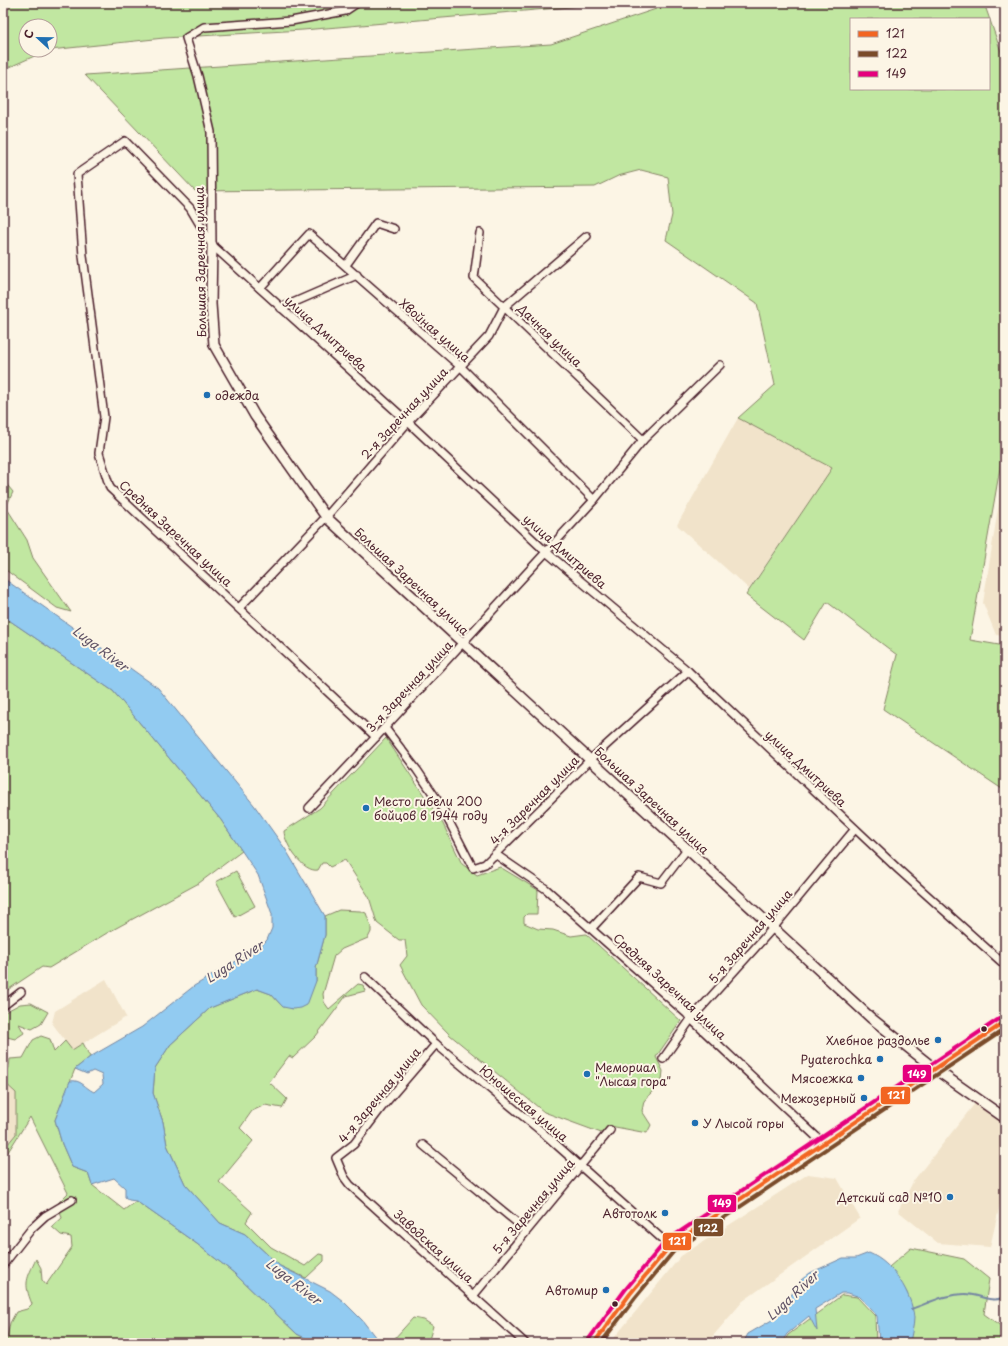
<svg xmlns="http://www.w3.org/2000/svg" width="1008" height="1346" font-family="'Playpen Sans',sans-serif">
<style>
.built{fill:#f1e3ca}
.green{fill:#c1e7a1;stroke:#868366;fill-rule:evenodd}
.water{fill:#92cbf1;stroke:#7586a2}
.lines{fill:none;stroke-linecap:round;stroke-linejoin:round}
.stream{stroke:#7586a2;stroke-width:2}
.minor-casing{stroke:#4a1f2b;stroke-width:10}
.tertiary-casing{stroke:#4a1f2b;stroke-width:12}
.secondary-casing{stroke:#4a1f2b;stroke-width:13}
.minor{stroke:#fcf5e5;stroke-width:7}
.tertiary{stroke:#fcf5e5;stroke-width:9}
.secondary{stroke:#fcf5e5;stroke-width:10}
.bus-1-casing{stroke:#fcf5e5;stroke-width:7}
.bus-2-casing{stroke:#fcf5e5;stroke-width:7}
.bus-3-casing{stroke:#fcf5e5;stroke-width:7}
.bus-1{stroke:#f26522;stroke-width:4}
.bus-2{stroke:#7a4b2a;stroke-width:4}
.bus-3{stroke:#e5007d;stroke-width:4}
.poi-dot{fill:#1f6fb2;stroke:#fcf5e5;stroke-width:1.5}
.bus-dot{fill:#4a1f2b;stroke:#fcf5e5;stroke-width:1.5}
.labels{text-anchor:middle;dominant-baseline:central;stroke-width:4;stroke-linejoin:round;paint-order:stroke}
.street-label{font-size:12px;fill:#4a1f2b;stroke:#fcf5e5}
.poi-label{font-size:12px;fill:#4a1f2b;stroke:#fcf5e5;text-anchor:end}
.water-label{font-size:13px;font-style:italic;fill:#605366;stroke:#fcf5e5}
.line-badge{stroke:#fcf5e5;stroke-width:1.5}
.badge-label{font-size:11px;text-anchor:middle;font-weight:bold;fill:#fff}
</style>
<rect width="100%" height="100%" fill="#fcf5e5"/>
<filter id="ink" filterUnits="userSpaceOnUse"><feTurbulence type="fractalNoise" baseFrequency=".025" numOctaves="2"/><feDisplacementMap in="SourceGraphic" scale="8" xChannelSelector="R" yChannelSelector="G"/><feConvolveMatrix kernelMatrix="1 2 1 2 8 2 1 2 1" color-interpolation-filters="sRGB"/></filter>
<g filter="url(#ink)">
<g class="built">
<polygon points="738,418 833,468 749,589 677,525"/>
<polygon points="1005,465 1005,636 996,635 983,603"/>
<polygon points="106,979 126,1017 72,1050 52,1023 55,1011"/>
<polygon points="3,1081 16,1093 16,1134 3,1150"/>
<polygon points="976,1102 1005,1123 1005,1183 990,1247 938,1243 898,1211 914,1180"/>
<polygon points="808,1174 837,1178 860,1218 743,1301 707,1343 610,1343 681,1256"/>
</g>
<g class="green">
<polygon points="3,3 590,3 582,6 303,30 164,38 50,50 50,26 26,26 26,50 48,50 3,70"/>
<path d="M674,3H984L1005,63V419L1000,468L970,640L1005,646V791L883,709L897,655L827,602L804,640L746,595L832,468L738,418L775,385L757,303L666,240L672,215L668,177L641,170L618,176L595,187L195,191L85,75L551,44ZM851,19H989V89H851Z"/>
<polygon points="3,480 13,492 6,507 27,540 33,558 71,612 57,608 3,568"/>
<polygon points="3,616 113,691 221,820 242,851 199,883 107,933 49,968 42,967 3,993"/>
<path d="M386,738L443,824L462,864L477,875L500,867L538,890L537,914H527L524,917V923L538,929L553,930L571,936L586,934L681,1021L656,1057L663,1071L662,1080L644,1101L642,1111L651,1125L647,1133L610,1126L604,1134L544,1112L450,1035L421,1005L400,965L407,956L405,940H399L377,923L369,897L345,860L330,867L326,863H322L318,870C303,873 284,843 284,831L320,808Z"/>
<polygon points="236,871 255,906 235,917 216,882"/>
<polygon points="339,910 360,911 366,913 371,927 371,932 368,938 342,949 334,956 323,994 324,1002 329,1009 358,984 363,985 365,991 346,996 316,1036 293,1058 289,1056 269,1082 287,1099 282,1108 265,1105 252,1111 240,1128 253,1141 219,1182 252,1212 246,1222 271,1247 305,1266 319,1254 324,1255 324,1261 306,1278 280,1266 245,1234 220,1223 185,1184 167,1145 163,1122 153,1093 155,1068 170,1045 210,1008 257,989 271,994 283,1007 316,981 316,968 325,935 325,916"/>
<polygon points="31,1003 48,1012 41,1024 32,1029 19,1024 24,1033 15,1039 3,1036 3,1013 20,1004"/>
<path d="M41,1036L50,1039L54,1052L65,1041L72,1050L83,1043L90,1057L75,1069L55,1120L62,1144L72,1167L88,1173L92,1185L124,1210L136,1201L197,1244L234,1273L297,1334L315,1343H6L10,1323L16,1312L27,1309L32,1304C23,1282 27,1279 36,1259L41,1268L42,1280L46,1285L72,1247L71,1237L61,1235L52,1227L62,1218L58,1203L68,1193L30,1117L8,1152L3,1153V1150L16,1134V1093L3,1081V1070L9,1068L10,1059L23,1058L33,1040Z"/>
<polygon points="911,1248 964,1259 989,1279 984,1314 1005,1329 1005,1343 910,1343 907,1293 889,1267"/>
<polygon points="842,1295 857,1297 875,1316 876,1343 783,1343 788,1335"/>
<polygon points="413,1318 424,1320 433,1326 428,1343 386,1343 394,1339"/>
</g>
<g class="water">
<path d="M3,578L158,688L254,805L286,850L325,916V935L316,968V981L307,1005L301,1008L293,1009L283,1007L271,994L257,989L210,1008L170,1045L155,1068L153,1093L163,1122L167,1145L185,1184L220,1223L245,1234L280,1266L330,1291L343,1301L362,1320L380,1343H315L297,1334L234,1273L197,1244L136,1201L129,1200L125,1197V1188L114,1178L92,1185L88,1173L72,1167L62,1144L55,1120L70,1081C81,1079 85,1088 94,1092L103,1084L102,1075L93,1071L87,1074L75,1069L90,1057L142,1027L194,986L260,947L267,940L272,928V914L258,875L221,820L113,691L3,616Z"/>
<path d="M869,1253C893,1263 912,1293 914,1318C914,1326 911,1335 910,1343H879L877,1316L860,1297L848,1293H841L815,1309L817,1331L809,1316L787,1334L781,1343H743L748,1334L777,1317L801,1280L810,1273L843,1258H856Z"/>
</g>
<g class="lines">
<path class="stream" d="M911,1309C929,1303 945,1294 965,1294C978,1294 990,1303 1002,1298L1005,1292"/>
<g class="minor-casing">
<g id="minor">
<polyline points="480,233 474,278 643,440"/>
<polyline points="212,245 211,132 198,76 186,38 204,27 291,21 345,11 357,3"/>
<polyline points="346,265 376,223 394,229"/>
<polyline points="260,288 309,234 461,367 594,500"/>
<polyline points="281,308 357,275"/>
<polyline points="239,608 326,517 408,422 489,336 504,307 587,236"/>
<polyline points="385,728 417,770 440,804 473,868 485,864 591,759 688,671"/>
<polyline points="376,737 110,488 99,453 104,417 83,256 77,174 125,141 190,208 212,245 408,422 545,551 688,671 899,870 1005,965"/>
<polyline points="309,808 376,737 594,500 643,440 720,365"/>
<polyline points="495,854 546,889 687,1014 691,1019 823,1143"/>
<polyline points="592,928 639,877 661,883 687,849"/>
<polyline points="365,977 436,1044 541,1131 670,1246"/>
<polyline points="3,1006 21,992"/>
<polyline points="436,1044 382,1107 354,1144 336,1158 344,1177 350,1185 525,1343"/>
<polyline points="663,1059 691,1019 773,928 855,829"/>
<polyline points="423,1145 526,1230"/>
<polyline points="3,1265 32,1228 45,1216 72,1200"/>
<polyline points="473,1296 610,1130"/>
</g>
</g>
<g class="tertiary-casing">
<polyline id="tertiary" points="212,245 211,304 214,345 255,416 326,517 871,1018 935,1069 1005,1118"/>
</g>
<g class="secondary-casing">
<polyline id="secondary" points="594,1343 630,1294 670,1246 1005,1022"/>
</g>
<use href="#minor" class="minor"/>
<use href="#tertiary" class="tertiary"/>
<use href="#secondary" class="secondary"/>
<g class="bus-1-casing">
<polyline id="bus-1" points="594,1343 630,1294 670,1246 1005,1022"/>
</g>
<g class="bus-2-casing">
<polyline id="bus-2" points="601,1343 635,1298 674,1251 1005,1029"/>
</g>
<g class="bus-3-casing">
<polyline id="bus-3" points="589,1339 625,1290 666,1241 1002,1017"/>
</g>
<use href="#bus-1" class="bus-1"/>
<use href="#bus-2" class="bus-2"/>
<use href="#bus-3" class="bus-3"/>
</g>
</g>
<g class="poi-dot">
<circle cx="207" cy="395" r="4"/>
<circle cx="366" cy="808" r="4"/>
<circle cx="938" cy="1040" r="4"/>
<circle cx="880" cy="1059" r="4"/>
<circle cx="587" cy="1074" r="4"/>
<circle cx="861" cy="1078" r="4"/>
<circle cx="864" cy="1098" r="4"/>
<circle cx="695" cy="1123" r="4"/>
<circle cx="950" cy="1197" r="4"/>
<circle cx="665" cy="1213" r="4"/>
<circle cx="606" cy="1290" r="4"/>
</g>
<g class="bus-dot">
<circle cx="984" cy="1029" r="3.5"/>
<circle cx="615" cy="1304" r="3.5"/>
</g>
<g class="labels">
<g class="street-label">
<text transform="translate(200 262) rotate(-91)">Большая Заречная улица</text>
<text transform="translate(435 330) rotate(41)">Хвойная улица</text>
<text transform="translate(326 333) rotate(42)">улица Дмитриева</text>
<text transform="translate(550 335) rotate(44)">Дачная улица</text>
<text transform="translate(404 413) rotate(-47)">2-я Заречная улица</text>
<text transform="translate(176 533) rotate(43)">Средняя Заречная улица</text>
<text transform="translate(565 551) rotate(41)">улица Дмитриева</text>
<text transform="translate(412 581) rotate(43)">Большая Заречная улица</text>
<text transform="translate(409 686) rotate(-47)">3-я Заречная улица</text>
<text transform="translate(806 768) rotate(43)">улица Дмитриева</text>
<text transform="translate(534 800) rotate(-45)">4-я Заречная улица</text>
<text transform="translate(652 800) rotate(43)">Большая Заречная улица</text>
<text transform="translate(750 936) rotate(-49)">5-я Заречная улица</text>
<text transform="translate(670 986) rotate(43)">Средняя Заречная улица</text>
<text transform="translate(379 1095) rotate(-50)">4-я Заречная улица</text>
<text transform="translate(524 1103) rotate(40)">Юношеская улица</text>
<text transform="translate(533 1206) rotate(-50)">5-я Заречная улица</text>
<text transform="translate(434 1246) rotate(42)">Заводская улица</text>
</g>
<g class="poi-label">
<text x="215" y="395" text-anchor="start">одежда</text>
<text x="374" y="801" text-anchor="start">Место гибели 200<tspan x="374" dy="14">бойцов в 1944 году</tspan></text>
<text x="930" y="1040">Хлебное раздолье</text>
<text x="872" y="1059">Pyaterochka</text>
<text x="595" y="1067" text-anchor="start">Мемориал<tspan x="595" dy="14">"Лысая гора"</tspan></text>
<text x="853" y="1078">Мясоежка</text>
<text x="856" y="1098">Межозерный</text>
<text x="703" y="1123" text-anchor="start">У Лысой горы</text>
<text x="942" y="1197">Детский сад №10</text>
<text x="657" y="1213">Автотолк</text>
<text x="598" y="1290">Автомир</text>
</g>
<g class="water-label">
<text transform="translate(101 648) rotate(37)">Luga River</text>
<text transform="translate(234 961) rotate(-33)">Luga River</text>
<text transform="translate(294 1281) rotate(38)">Luga River</text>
<text transform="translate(792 1295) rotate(-43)">Luga River</text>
</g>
</g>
<g class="line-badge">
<rect x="902" y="1064" width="30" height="19" rx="4" fill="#e5007d"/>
<rect x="880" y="1086" width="31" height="19" rx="4" fill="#f26522"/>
<rect x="707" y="1194" width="30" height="19" rx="4" fill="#e5007d"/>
<rect x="693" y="1218" width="31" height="19" rx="4" fill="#7a4b2a"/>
<rect x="662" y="1232" width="30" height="19" rx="4" fill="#f26522"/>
</g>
<g class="badge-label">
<text x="917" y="1078">149</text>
<text x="896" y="1099">121</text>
<text x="722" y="1207">149</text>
<text x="708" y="1232">122</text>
<text x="677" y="1245">121</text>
</g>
<rect width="1008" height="1346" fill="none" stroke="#fcf5e5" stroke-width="16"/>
<rect x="8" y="8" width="992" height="1330" fill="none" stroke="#4a1f2b" stroke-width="1.5" filter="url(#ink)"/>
<rect x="850" y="18" width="140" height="72" fill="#fcf5e5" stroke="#b59f9b"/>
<rect x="858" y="31" width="20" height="6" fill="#f26522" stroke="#b59f9b"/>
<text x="886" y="38" font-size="12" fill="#4a1f2b">121</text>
<rect x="858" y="51" width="20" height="6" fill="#7a4b2a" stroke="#b59f9b"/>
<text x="886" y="58" font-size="12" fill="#4a1f2b">122</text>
<rect x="858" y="71" width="20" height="6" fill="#e5007d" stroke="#b59f9b"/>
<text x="886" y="78" font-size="12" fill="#4a1f2b">149</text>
<g transform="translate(38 38) rotate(292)"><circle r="19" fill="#fcf5e5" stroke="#b59f9b"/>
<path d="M0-3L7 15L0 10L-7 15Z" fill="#1f6fb2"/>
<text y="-6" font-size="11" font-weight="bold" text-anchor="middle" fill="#4a1f2b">С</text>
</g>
</svg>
